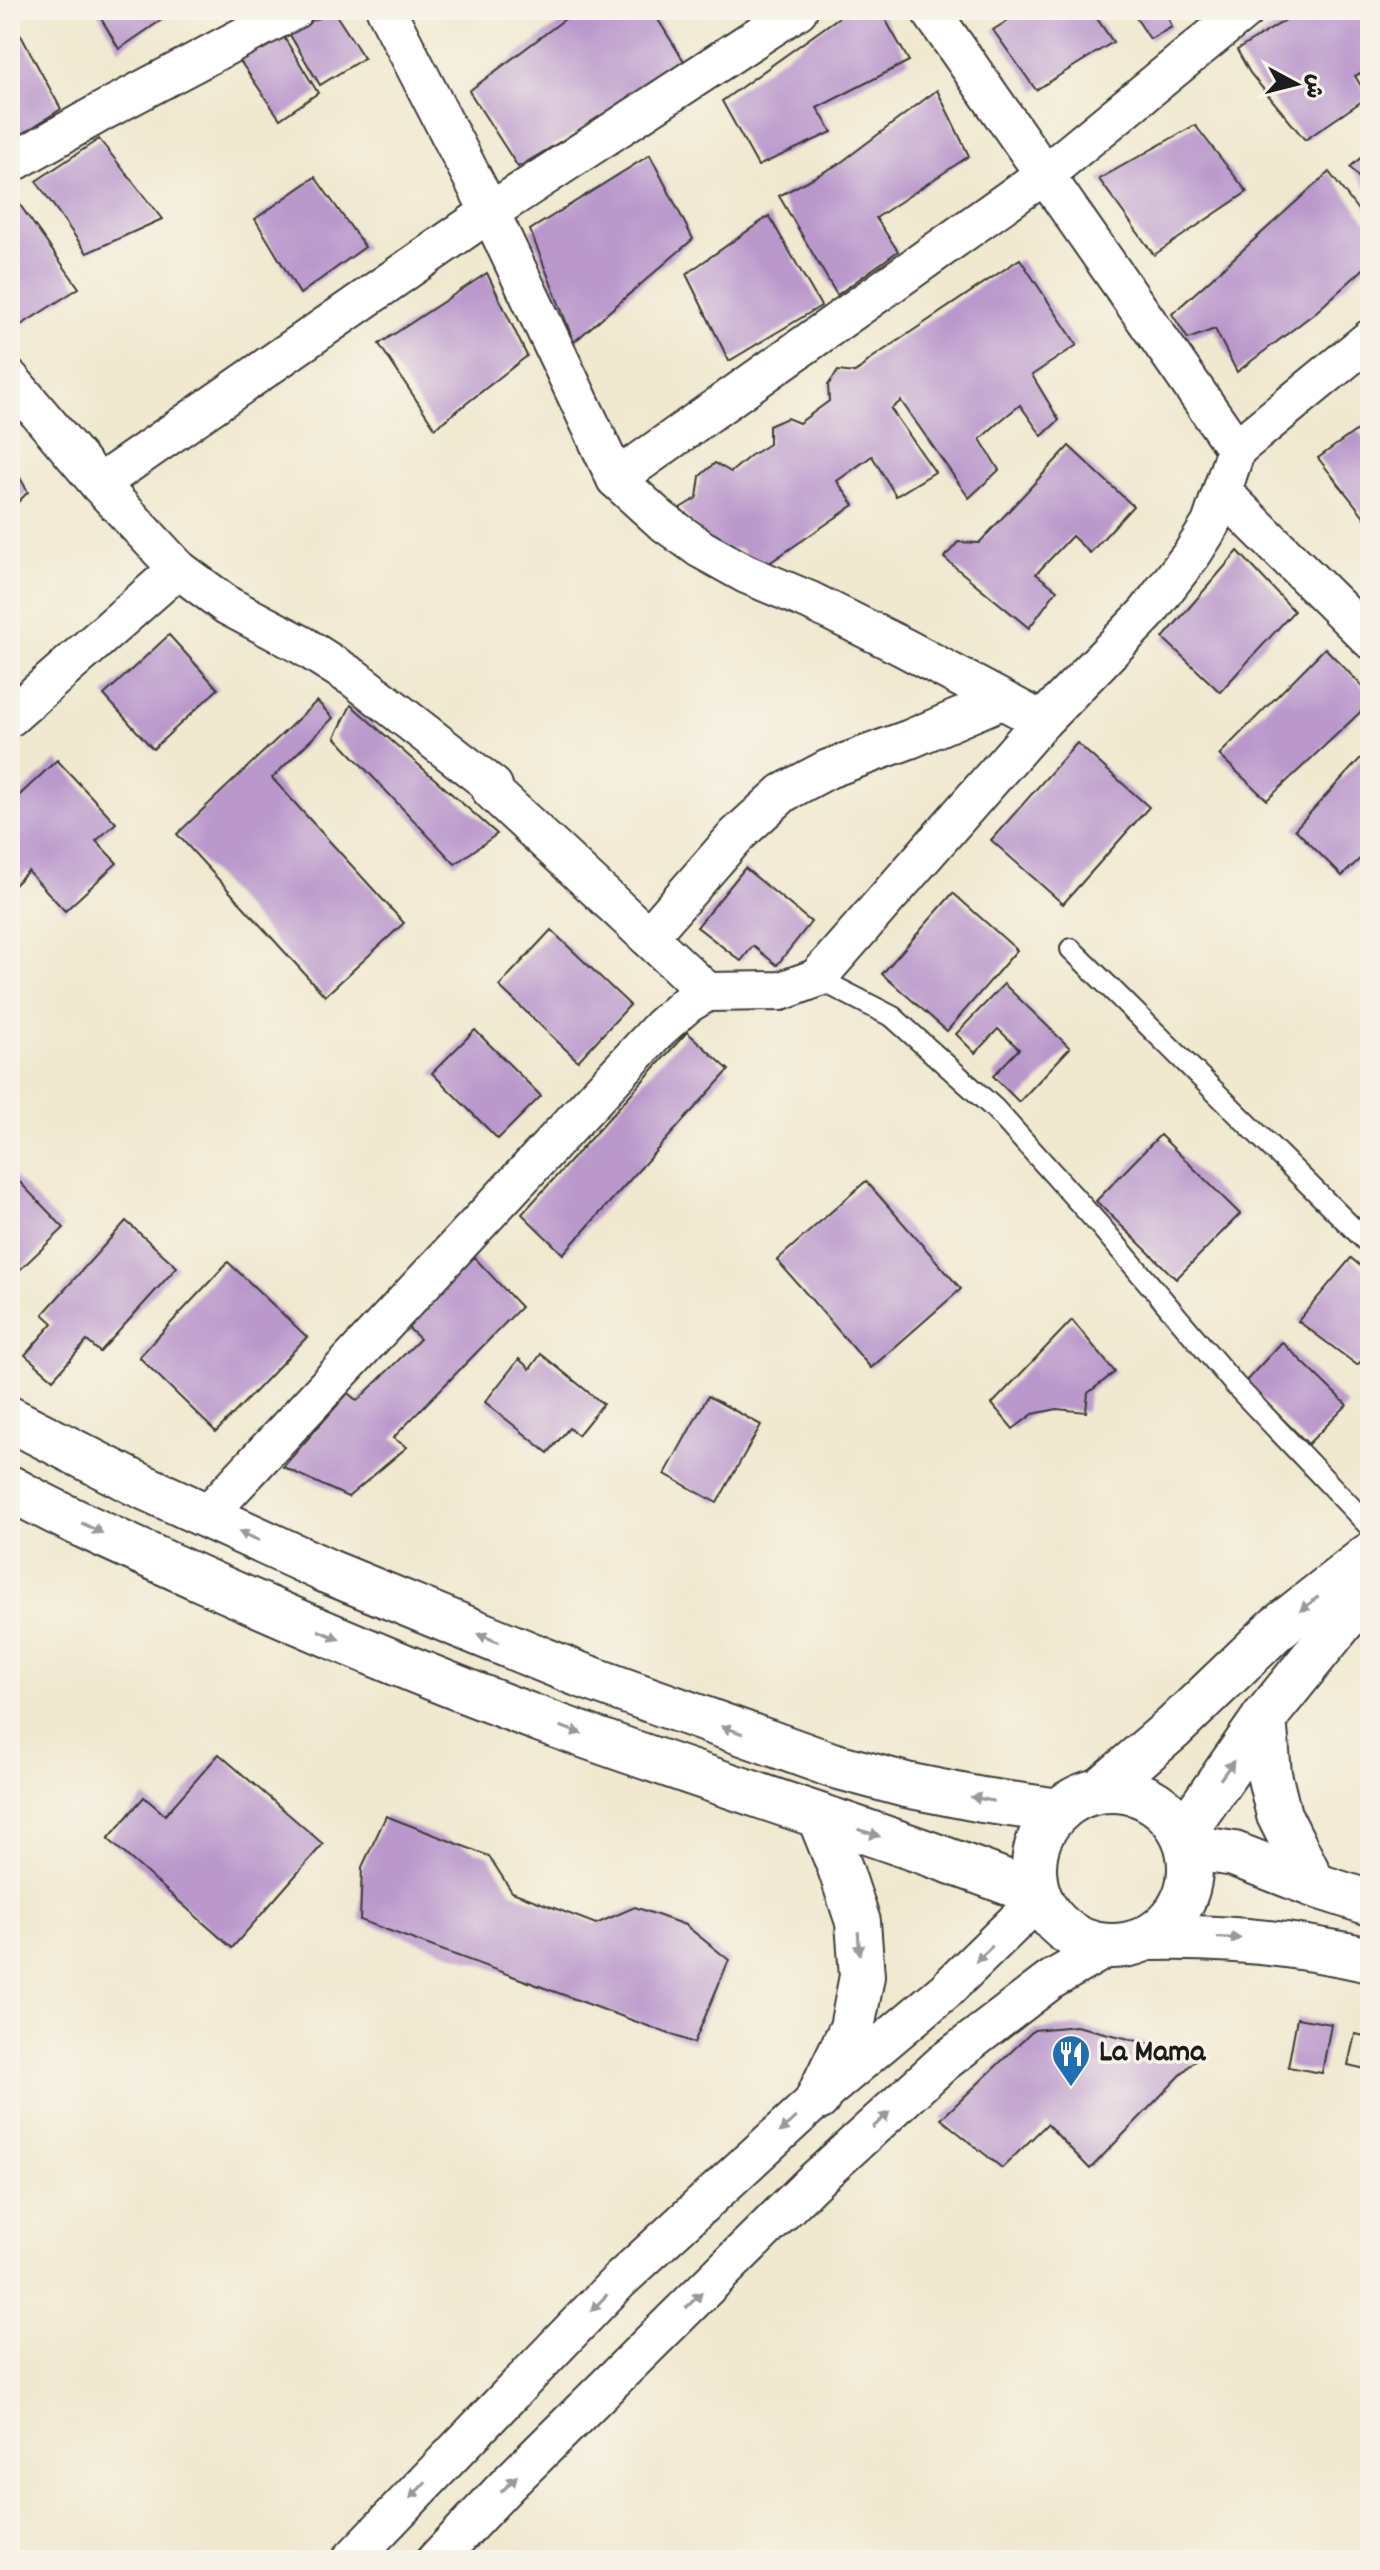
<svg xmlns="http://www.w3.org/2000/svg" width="1380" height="2570" font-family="Dekko,'Playpen Sans Arabic',sans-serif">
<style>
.building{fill:#ba98cc}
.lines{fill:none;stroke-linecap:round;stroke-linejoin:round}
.service-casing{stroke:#3c3b37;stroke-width:24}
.minor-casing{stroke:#3c3b37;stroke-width:42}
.tertiary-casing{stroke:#3c3b37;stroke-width:48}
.trunk-casing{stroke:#3c3b37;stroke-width:48}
.service{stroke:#fff;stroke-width:20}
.minor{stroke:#fff;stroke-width:38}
.tertiary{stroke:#fff;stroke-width:44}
.trunk{stroke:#fff;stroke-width:44}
.oneway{fill:#999}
.labels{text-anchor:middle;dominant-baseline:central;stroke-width:7;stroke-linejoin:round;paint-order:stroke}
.poi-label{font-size:32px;font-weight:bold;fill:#1c1c1c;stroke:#f7f3e8;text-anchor:start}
</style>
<rect width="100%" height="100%" fill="#f7f3e8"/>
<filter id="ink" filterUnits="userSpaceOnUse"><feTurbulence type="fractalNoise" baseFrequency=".0125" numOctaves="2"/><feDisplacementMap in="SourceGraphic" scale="16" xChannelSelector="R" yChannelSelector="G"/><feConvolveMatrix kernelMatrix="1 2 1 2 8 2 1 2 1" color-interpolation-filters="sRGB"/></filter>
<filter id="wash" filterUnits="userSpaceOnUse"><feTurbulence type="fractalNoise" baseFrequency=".006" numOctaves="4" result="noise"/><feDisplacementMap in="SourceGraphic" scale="32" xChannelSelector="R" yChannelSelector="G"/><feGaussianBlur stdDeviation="1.8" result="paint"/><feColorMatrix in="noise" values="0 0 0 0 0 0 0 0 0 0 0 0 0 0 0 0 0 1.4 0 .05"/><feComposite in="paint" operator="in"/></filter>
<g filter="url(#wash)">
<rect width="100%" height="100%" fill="#f0e8cf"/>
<g id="blocks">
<g class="building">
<polygon points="96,10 176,10 119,49"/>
<polygon points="577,10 652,10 687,66 518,167 469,91"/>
<polygon points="849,10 880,10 909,61 817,108 832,132 758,166 722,101"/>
<polygon points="1024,10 1091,10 1113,42 1036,90 993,30"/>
<polygon points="1131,10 1165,10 1172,27 1150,39"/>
<polygon points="1302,10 1370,10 1370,68 1355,76 1368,97 1305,140 1250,73 1237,50"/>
<polygon points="334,12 364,58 320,85 287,30"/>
<polygon points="19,32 61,109 10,142 10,39"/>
<polygon points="282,34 318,93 280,119 240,61 260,45"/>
<polygon points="937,90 969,156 876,218 898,251 837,295 779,196 839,164"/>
<polygon points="1195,125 1247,192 1154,255 1099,179"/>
<polygon points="99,139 162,219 87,253 36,181"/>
<polygon points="1370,150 1370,192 1350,167"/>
<polygon points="650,155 693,239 574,342 530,230"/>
<polygon points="1329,172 1370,226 1370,263 1316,312 1237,372 1215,329 1188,339 1172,314"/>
<polygon points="315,177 365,247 300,294 255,219"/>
<polygon points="10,191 79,288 10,332"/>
<polygon points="769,216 821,306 729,361 686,274"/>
<polygon points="1020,259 1077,345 1032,375 1059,420 1042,436 1020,405 999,422 980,439 999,470 969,498 901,401 891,409 935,472 896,496 872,456 837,481 854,505 756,572 741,549 713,549 680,508 697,498 700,476 715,463 731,472 750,456 769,444 769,426 787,418 799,423 829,401 828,385 838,371 855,373 872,358"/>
<polygon points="487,273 527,356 435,428 379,344"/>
<polygon points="1357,430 1370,442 1370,524 1318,458"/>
<polygon points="1069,446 1133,506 1090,553 1072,536 1036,574 1057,590 1029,628 944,558 958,542 979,543"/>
<polygon points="10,460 28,492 10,510"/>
<polygon points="1238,551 1294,611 1220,692 1163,638"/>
<polygon points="169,635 218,689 153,749 104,695"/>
<polygon points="1325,648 1370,694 1370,703 1267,800 1219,755"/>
<polygon points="317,701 333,718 272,778 404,923 325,996 177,834"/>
<polygon points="351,705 497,834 455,864 335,737"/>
<polygon points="1077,743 1149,807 1063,904 991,840"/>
<polygon points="1370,748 1370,849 1342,876 1295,829"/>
<polygon points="57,760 116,823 96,841 117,863 65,911 28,871 10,889 10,804"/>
<polygon points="745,868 811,922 777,965 753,946 741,961 697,927"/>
<polygon points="953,893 1017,950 947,1031 882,974"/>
<polygon points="551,930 630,1005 578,1061 499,986"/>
<polygon points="1004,984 1070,1048 1019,1102 993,1076 1019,1049 998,1029 975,1053 956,1034"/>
<polygon points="475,1030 541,1096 498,1139 432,1073"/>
<polygon points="687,1032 729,1070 563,1254 522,1214"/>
<polygon points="1160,1135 1240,1214 1176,1279 1096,1201"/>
<polygon points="10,1172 64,1228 10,1279"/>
<polygon points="866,1181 961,1289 871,1368 777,1260"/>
<polygon points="126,1221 177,1267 100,1352 87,1341 53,1379 25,1355 53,1323 43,1314"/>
<polygon points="473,1256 521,1307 393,1438 407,1447 348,1497 283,1467 348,1393 357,1401 420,1339 403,1323"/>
<polygon points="1351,1258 1370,1274 1370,1353 1357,1365 1298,1321"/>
<polygon points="228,1262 307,1337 216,1432 139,1357"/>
<polygon points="1072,1320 1115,1372 1088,1393 1086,1412 1057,1409 1033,1414 1013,1429 992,1404"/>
<polygon points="1282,1342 1347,1405 1308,1444 1245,1382"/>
<polygon points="541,1354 603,1404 578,1435 569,1428 548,1453 485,1402 519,1359 530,1369"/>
<polygon points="708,1396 761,1425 717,1503 665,1474"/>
<polygon points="219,1754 323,1844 232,1948 108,1839 144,1797 165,1815"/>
<polygon points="386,1816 489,1856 512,1892 596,1924 635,1907 685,1925 729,1960 694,2043 360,1920 362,1867"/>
<polygon points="1297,2018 1331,2024 1322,2073 1288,2067"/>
<polygon points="1076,2026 1199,2056 1090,2169 1047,2124 1002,2168 941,2119 1034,2030"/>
<polygon points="1355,2034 1370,2037 1370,2070 1348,2065"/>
</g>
</g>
</g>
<g filter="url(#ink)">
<use href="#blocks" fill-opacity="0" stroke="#3c3b37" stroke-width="2"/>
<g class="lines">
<g class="service-casing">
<g id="service">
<polyline points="1071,949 1370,1245"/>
<polyline points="817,978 893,1017 995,1109 1101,1227 1235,1385 1370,1527"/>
</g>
</g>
<g class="minor-casing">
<g id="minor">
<polyline points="386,10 490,212 616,479 661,520 701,549 746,574 810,601 903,647 1042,721"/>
<polyline points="930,10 1236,449"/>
<polyline points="10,164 103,111 294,10"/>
<polyline points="10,379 99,484 178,569 228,606 302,645 354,678 493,786 491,790 707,992"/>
<polyline points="616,479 1044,175 1245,10"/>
<polyline points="99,484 490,212 798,10"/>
<polyline points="1223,493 1370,639"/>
<polyline points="10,717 178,569"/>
<polyline points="648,937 737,835 783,793 828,769 910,739 1001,700"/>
<polyline points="206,1516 661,1027 687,1004 707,992 781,991 817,978 1042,721 1146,614 1192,554 1211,524 1236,449 1370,339"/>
<polyline points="351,2560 620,2280 818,2098 946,1990 1039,1899"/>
<polyline points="436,2560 509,2483 812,2183 944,2062 1051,1980 1107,1948"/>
</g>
</g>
<g class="tertiary-casing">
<g id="tertiary">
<polyline points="1101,1790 1173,1728 1276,1629 1370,1555"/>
<polyline points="1183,1834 1264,1718 1370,1587"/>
</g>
</g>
<g class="trunk-casing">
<g id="trunk">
<polyline points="10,1419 133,1482 329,1572 578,1674 832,1765 906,1785 982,1800 1059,1811"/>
<path d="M10,1488C71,1522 137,1550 201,1579C315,1630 430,1679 547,1722C710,1782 876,1831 1038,1894"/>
<polyline points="1264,1718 1269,1774 1279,1815 1314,1885"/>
<circle cx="1112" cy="1868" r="78"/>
<polyline points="1188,1847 1234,1854 1314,1885 1370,1903"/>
<path d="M1151,1938C1227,1936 1295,1943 1370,1960"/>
<polyline points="818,2098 852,2028 862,1976 858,1922 840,1868 819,1816"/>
</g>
</g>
<use href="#service" class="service"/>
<use href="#minor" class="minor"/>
<use href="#tertiary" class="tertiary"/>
<use href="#trunk" class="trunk"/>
</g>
<defs><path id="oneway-solid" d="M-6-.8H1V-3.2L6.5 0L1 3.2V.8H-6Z" transform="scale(2)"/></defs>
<g class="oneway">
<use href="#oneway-solid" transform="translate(92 1528) rotate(26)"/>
<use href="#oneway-solid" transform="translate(249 1536) rotate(-156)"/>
<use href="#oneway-solid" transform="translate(1309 1604) rotate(142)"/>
<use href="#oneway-solid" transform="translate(329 1635) rotate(23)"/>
<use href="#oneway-solid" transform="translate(488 1638) rotate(-158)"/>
<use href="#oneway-solid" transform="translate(571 1730) rotate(19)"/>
<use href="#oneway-solid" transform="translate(732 1730) rotate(-161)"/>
<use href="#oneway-solid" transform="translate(1227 1770) rotate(-54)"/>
<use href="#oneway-solid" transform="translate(982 1799) rotate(-170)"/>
<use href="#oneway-solid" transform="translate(869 1833) rotate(18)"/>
<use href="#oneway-solid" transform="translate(1229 1938) rotate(2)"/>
<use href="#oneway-solid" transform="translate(859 1943) rotate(86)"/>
<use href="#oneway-solid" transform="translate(984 1954) rotate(136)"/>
<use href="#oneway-solid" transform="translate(881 2120) rotate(-43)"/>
<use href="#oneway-solid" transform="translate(788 2125) rotate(137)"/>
<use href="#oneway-solid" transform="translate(694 2300) rotate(-45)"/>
<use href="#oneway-solid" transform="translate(599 2303) rotate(134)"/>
<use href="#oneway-solid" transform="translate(509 2484) rotate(-46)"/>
<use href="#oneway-solid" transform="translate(418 2490) rotate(134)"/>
</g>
</g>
<defs>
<g id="restaurant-pin" transform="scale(2)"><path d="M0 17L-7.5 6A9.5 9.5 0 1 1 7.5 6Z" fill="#1f6fb2" stroke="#f7f3e8"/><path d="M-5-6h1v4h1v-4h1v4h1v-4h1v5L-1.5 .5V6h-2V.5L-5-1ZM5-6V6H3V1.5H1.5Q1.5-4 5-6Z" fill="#fff"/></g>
</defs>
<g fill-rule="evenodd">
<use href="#restaurant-pin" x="1071" y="2054"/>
</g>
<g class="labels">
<g class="poi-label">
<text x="1099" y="2054">La Mama</text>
</g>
</g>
<rect width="1380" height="2570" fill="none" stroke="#f7f3e8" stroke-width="40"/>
<g transform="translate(1296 84) rotate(97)" stroke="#f7f3e8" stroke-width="6" paint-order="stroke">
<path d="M0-6L14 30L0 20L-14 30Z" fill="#1c1c1c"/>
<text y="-12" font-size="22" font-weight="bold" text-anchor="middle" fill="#1c1c1c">ش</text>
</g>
</svg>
